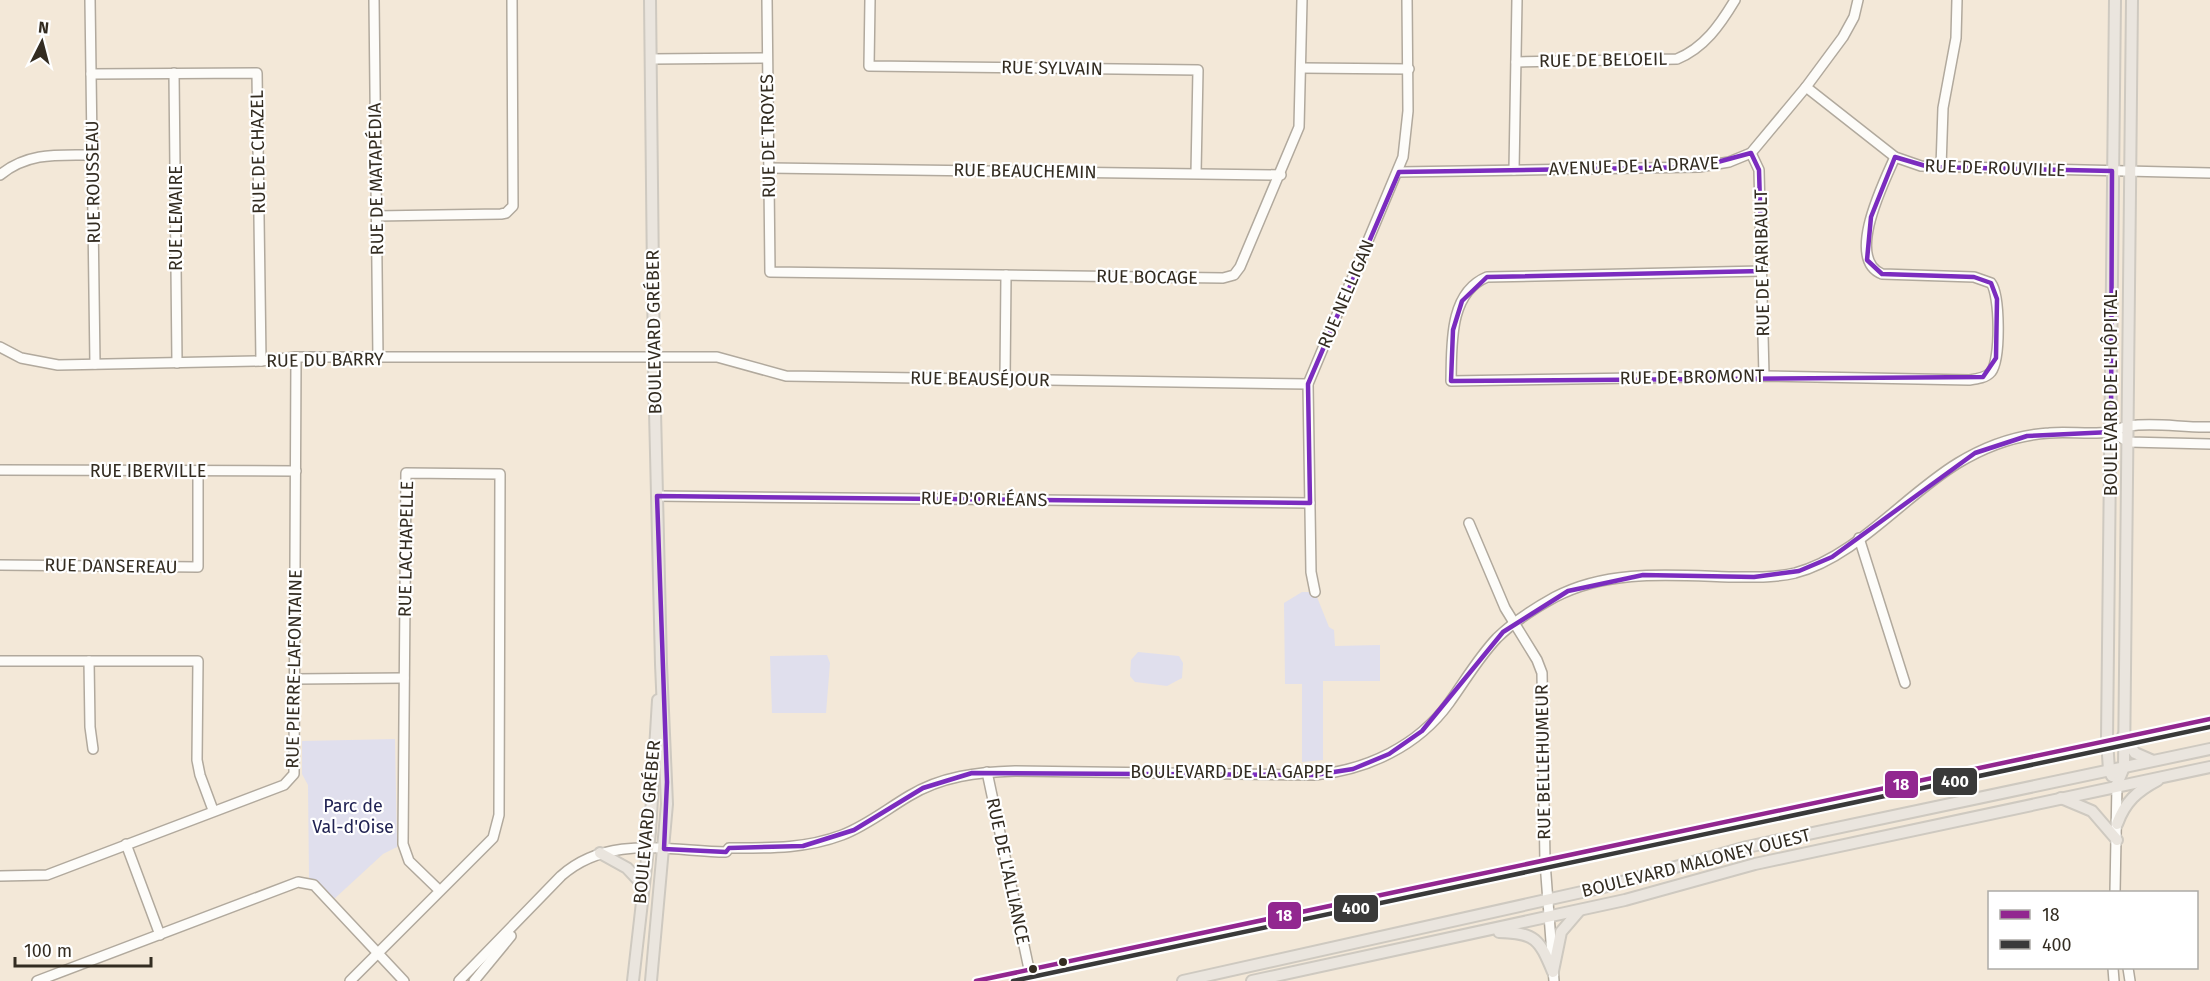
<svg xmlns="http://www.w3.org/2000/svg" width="2210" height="981" font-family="'Fira Sans',sans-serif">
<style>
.green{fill:#e0dfed}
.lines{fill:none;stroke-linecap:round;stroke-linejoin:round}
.minor-casing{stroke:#b1a99d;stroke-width:12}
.major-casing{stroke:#cec9c0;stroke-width:14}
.minor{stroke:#fdfcf9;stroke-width:9}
.major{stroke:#eae5de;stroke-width:10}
.bus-1-casing{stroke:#fff;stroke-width:9}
.bus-2-casing{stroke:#fff;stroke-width:9}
.bus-1{stroke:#922790;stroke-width:4.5}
.bus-2{stroke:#3a3a3a;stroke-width:4.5}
.marked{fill:none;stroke:#7b2cbf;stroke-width:4.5;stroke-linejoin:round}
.bus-dot{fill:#332c21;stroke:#fff;stroke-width:2}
.labels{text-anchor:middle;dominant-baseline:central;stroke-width:4.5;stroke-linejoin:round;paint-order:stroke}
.street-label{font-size:18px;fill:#332c21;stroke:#fff}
.park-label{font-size:18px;fill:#212353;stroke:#fff}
.line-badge{stroke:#fff;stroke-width:2}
.badge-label{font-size:16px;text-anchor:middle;font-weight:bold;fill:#fff}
</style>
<rect width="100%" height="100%" fill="#f3e8d8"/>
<g class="green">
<polygon points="1302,592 1315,592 1329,627 1334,630 1335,646 1380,645 1380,681 1323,681 1323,760 1302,762 1302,684 1285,684 1284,603"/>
<polygon points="1138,652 1179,656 1183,663 1182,678 1167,686 1135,682 1130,676 1131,660"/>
<polygon points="827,655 830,663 826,713 772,713 770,656"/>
<polygon points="395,739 397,847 383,854 333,900 309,879 308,785 302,774 302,741"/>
</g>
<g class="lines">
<g class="minor-casing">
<g id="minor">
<polyline points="90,0 95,364"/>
<polyline points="374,0 378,358"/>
<polyline points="767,0 770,272 1223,278 1234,275 1240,267 1299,127 1302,0"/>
<polyline points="870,0 869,66 1198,70 1196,173"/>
<polyline points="651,59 767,58"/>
<path d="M1516,62L1677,59C1704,48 1720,25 1735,0"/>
<polyline points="1302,68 1409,69"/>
<polyline points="174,73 177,363"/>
<polyline points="91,74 257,73 261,361"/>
<polyline points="1806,87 1895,157 1921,166 2210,173"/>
<polyline points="1751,153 1759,170 1764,376"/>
<polyline points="1941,167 1943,108 1956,38 1957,0"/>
<polyline points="769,168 1281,175"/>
<polyline points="1514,170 1517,0"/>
<polyline points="1399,172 1699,167 1729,162 1751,153 1806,87 1843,37 1854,17 1858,0"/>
<path d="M0,175C28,152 58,155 92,155"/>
<polyline points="376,216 501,214 506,213 513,206 512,0"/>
<path d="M1762,271L1487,277C1448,293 1452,347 1451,381L1764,376L1969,380C1977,379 1986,378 1991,372C2001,359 2000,295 1991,283L1974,277L1882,274C1845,259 1884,182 1895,157"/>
<polyline points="0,347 21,358 58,365 261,361 296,357 717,357 786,376 1308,384"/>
<polyline points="1005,379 1006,275"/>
<polyline points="2111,432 2129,442 2210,444"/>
<polyline points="0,470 296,471"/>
<polyline points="657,496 1310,503"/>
<polyline points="1469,523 1505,608 1537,660 1542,673 1545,862 1554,981"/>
<polyline points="1859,538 1905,683"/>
<polyline points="0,565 198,567 198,471"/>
<polyline points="1315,592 1311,572 1308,384 1403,157 1408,111 1407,0"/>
<polyline points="0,661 198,661 197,760 200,775 213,810"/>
<polyline points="89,661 90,727 93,749"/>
<polyline points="296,679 404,678"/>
<polyline points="987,772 1029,969 1029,981"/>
<polyline points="126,844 160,935"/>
<polyline points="0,876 47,875 284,785 294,774 296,357"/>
<polyline points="2115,892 2117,784"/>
<polyline points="2113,968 2114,981"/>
<polyline points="2128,968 2130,981"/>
<polyline points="37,981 298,882 314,885 404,981"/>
<polyline points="350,981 493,838 499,815 500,474 406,473 403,844 409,861 440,891"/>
<path d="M459,981L561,876C608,834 670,851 726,852L729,848C768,848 805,849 842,835C866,826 887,809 909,796C942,776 978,772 1015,771L1315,775C1367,770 1418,746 1449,703C1465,681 1478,658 1497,638C1514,621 1535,608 1555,597C1608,569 1671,575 1729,577C1751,577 1774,578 1795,573C1856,557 1905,495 1958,463C1986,446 2017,435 2049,433C2069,431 2090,435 2110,432C2116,431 2122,427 2129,426C2155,422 2184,428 2210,427"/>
<polyline points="474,981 511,936"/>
</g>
</g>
<g class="major-casing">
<g id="major">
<polyline points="650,0 654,369 661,664 667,804 651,981"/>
<polyline points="2123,736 2135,753 2151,760"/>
<polyline points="2112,776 2109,770 2107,740 2115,0"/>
<polyline points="2117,784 2124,767 2132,0"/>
<polyline points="2061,798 2092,811 2117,840"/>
<path d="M2117,824C2125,802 2137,791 2158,780"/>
<polyline points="600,853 627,868 642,884"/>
<path d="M1499,932C1536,933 1539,939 1553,972"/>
<polyline points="1553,971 1561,932 1579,911"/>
<polyline points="633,981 650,832 658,700"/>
<polyline points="1183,981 1600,888 1747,847 2210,749"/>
<polyline points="1252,981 1625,900 1755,864 2210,767"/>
</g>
</g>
<use href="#minor" class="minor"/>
<use href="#major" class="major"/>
<g class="bus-1-casing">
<polyline id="bus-1" points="976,981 2210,719"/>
</g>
<g class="bus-2-casing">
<polyline id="bus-2" points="1013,981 2210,727"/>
</g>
<use href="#bus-1" class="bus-1"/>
<use href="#bus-2" class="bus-2"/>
</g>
<path class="marked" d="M1751,153L1759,170L1762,271L1487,277L1462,301L1453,330L1451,381L1983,377L1996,358L1997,299L1991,283L1974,277L1882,274L1867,260L1871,217L1895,157L1929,167L2112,171L2111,432L2027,436L1975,453L1832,557L1799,571L1754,577L1643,575L1568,591L1503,632L1422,731L1389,754L1353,769L1315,775L972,773L923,788L854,830L803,846L729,848L726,852L664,849L667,782L657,496L1310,503L1308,384L1399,172L1699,167Z"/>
<g class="bus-dot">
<circle cx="1063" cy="962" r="5"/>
<circle cx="1033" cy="969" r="5"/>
</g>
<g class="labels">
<g class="street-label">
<text transform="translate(1603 60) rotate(-1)">RUE DE BELOEIL</text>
<text transform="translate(1052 68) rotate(1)">RUE SYLVAIN</text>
<text transform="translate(768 136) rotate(-91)">RUE DE TROYES</text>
<text transform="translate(258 152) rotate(-91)">RUE DE CHAZEL</text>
<text transform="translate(1634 166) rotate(-2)">AVENUE DE LA DRAVE</text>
<text transform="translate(1995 168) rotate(2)">RUE DE ROUVILLE</text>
<text transform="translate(1025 171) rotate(1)">RUE BEAUCHEMIN</text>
<text transform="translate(376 179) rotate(-91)">RUE DE MATAPÉDIA</text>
<text transform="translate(93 182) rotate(-91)">RUE ROUSSEAU</text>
<text transform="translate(176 218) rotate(-90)">RUE LEMAIRE</text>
<text transform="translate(1762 263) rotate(-91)">RUE DE FARIBAULT</text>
<text transform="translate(1147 277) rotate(1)">RUE BOCAGE</text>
<text transform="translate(1346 294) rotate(-67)">RUE NELLIGAN</text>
<text transform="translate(654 332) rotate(-91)">BOULEVARD GRÉBER</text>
<text transform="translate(325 360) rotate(-1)">RUE DU BARRY</text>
<text transform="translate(1692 377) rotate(-1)">RUE DE BROMONT</text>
<text transform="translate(980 379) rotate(1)">RUE BEAUSÉJOUR</text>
<text transform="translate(2111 393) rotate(-90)">BOULEVARD DE L'HÔPITAL</text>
<text x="148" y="471">RUE IBERVILLE</text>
<text transform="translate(984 499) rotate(1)">RUE D'ORLÉANS</text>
<text transform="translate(406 549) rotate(-89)">RUE LACHAPELLE</text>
<text transform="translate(111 566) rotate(1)">RUE DANSEREAU</text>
<text transform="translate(294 669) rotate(-89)">RUE PIERRE-LAFONTAINE</text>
<text transform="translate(1543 762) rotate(-91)">RUE BELLEHUMEUR</text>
<text x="1232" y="772">BOULEVARD DE LA GAPPE</text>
<text transform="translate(647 822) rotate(-85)">BOULEVARD GRÉBER</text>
<text transform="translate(1696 863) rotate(-14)">BOULEVARD MALONEY OUEST</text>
<text transform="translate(1008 871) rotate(78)">RUE DE L'ALLIANCE</text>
</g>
<g class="park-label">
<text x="353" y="806">Parc de<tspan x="353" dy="21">Val-d'Oise</tspan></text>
</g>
</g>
<g class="line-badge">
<rect x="1932" y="767" width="46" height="29" rx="6" fill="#3a3a3a"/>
<rect x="1884" y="770" width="35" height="29" rx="6" fill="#922790"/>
<rect x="1333" y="894" width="46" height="29" rx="6" fill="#3a3a3a"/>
<rect x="1267" y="901" width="35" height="29" rx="6" fill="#922790"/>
</g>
<g class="badge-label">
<text x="1955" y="787">400</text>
<text x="1901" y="790">18</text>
<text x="1356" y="914">400</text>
<text x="1284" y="921">18</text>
</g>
<rect x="1988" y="891" width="210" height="78" fill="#ffffff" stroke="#adaba6" stroke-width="1.5"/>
<rect x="2000" y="910" width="30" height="9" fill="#922790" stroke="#adaba6" stroke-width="1.5"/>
<text x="2042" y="921" font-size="18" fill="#332c21">18</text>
<rect x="2000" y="940" width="30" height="9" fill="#3a3a3a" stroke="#adaba6" stroke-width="1.5"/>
<text x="2042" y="951" font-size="18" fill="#332c21">400</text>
<g transform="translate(42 42) rotate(6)" stroke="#ffffff" stroke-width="4.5" paint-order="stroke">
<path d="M0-4.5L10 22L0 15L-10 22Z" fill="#332c21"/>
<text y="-9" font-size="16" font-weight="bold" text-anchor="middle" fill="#332c21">N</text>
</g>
<path d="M15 957v9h136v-9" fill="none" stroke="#332c21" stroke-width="3"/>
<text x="24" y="957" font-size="18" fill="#332c21" stroke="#ffffff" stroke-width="4.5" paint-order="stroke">100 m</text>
</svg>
